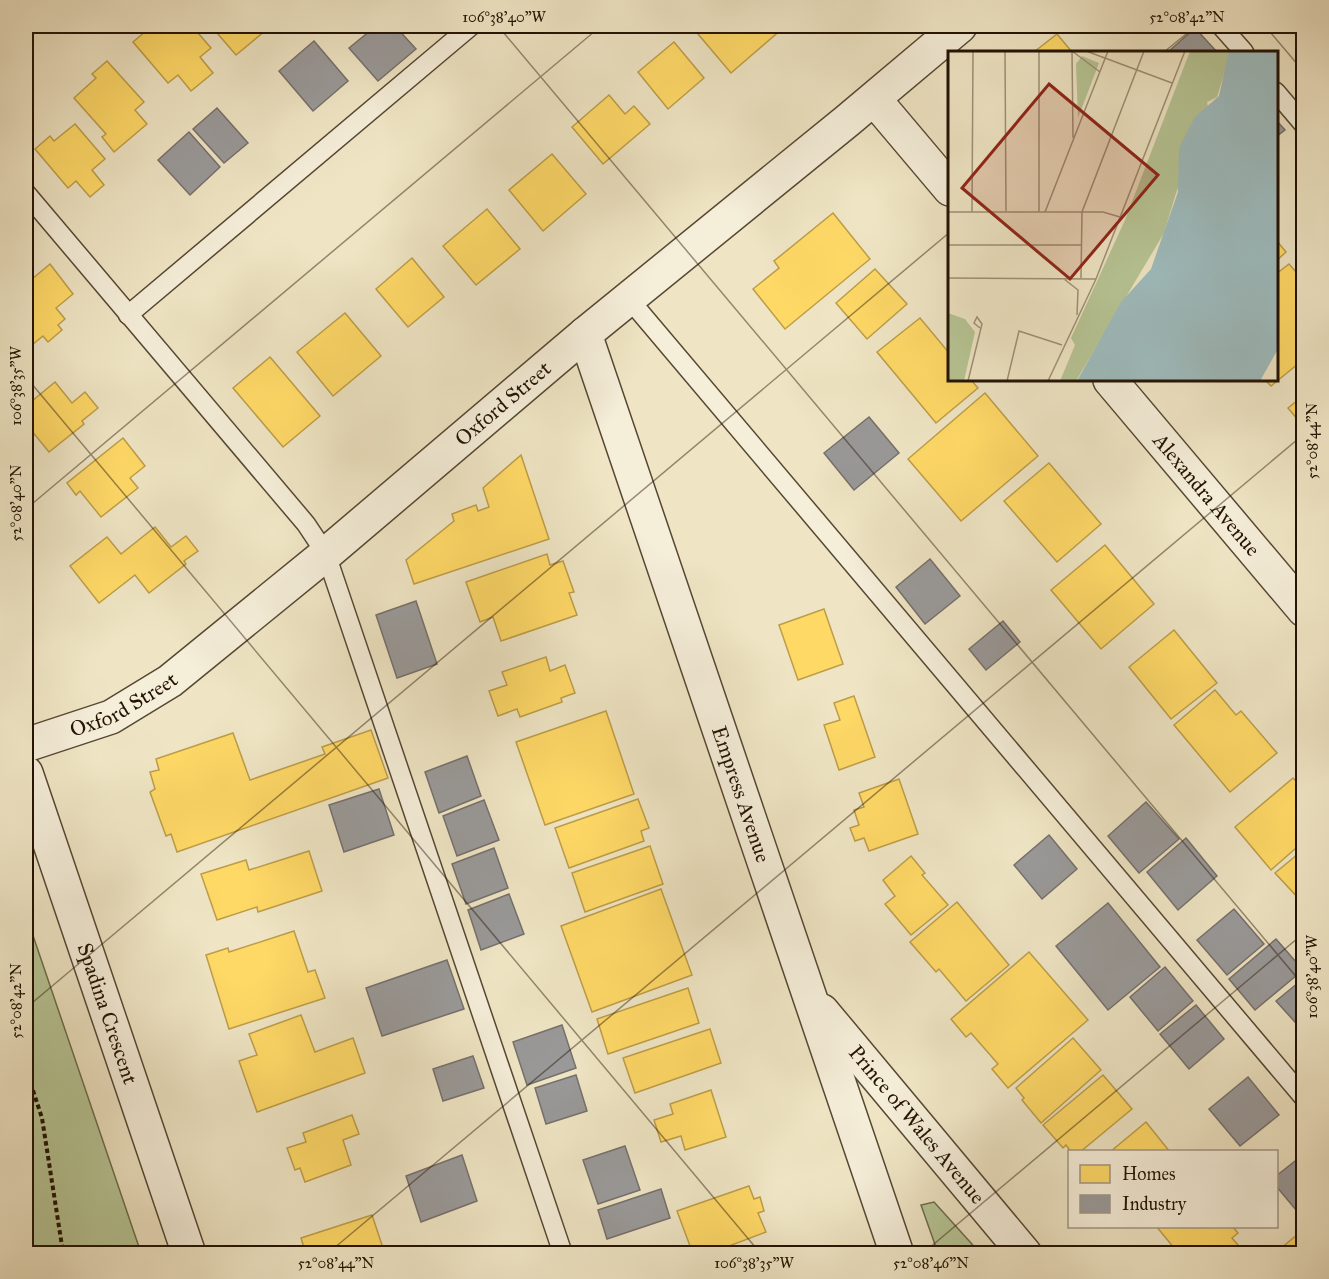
<svg xmlns="http://www.w3.org/2000/svg" width="1329" height="1279" font-family="'IM FELL Great Primer',serif">
<style>
.green{fill:#b7c595;stroke:#6d6c4c;stroke-width:1.5}
.homes{fill:#ffd966;stroke:#bd9d48;stroke-width:1.5}
.industry{fill:#999;stroke:#76706c;stroke-width:1.5}
.building{fill:#e7a387;stroke:#231203;stroke-width:1.5}
.lines{fill:none;stroke-linecap:round;stroke-linejoin:round}
.service-casing{stroke:#564733;stroke-width:21}
.minor-casing{stroke:#564733;stroke-width:36}
.tertiary-casing{stroke:#564733;stroke-width:36}
.path{stroke:#231203;stroke-width:4;stroke-dasharray:4.5 3;stroke-linecap:butt}
.service{stroke:#f5eed9;stroke-width:18}
.minor{stroke:#f5eed9;stroke-width:33}
.tertiary{stroke:#f5eed9;stroke-width:33}
.ticks{fill:none;stroke:#231203;stroke-width:1.5;stroke-opacity:0.45}
.labels{text-anchor:middle;dominant-baseline:central;stroke-width:6;stroke-linejoin:round;paint-order:stroke}
.street-label{font-size:21px;fill:#231203;stroke:#f5eed9}
.inset-road{fill:none;stroke:#9d9177;stroke-width:1.5}
.view{fill:#8f2418;fill-opacity:0.15;stroke:#8f2418;stroke-width:3}
.inset-edge{fill:none;stroke:#231203;stroke-width:3}
.neatline{fill:none;stroke:#231203;stroke-width:2}
.ticks-label{font-size:15px;text-anchor:middle;fill:#231203}
</style>
<rect width="100%" height="100%" fill="#efe5c4"/>
<filter id="stains"><feTurbulence type="fractalNoise" baseFrequency=".00333" numOctaves="4"/><feColorMatrix values="0 0 0 0 .2 0 0 0 0 .09 0 0 0 0 .02 0 0 0 .5 -.17"/></filter>
<radialGradient id="worn" r=".72"><stop offset=".6" stop-color="#630" stop-opacity="0"/><stop offset="1" stop-color="#630" stop-opacity=".3"/></radialGradient>
<g class="green">
<polygon points="26,915 141,1253 26,1253"/>
<polygon points="934,1202 980,1253 938,1253 921,1205"/>
</g>
<g class="homes">
<polygon points="152,26 192,26 211,48 200,57 213,73 191,91 178,75 168,83 133,42"/>
<polygon points="211,26 271,26 236,55"/>
<polygon points="708,26 779,26 782,29 731,73 698,34"/>
<polygon points="1057,34 1072,52 1034,52"/>
<polygon points="674,42 704,78 668,109 638,72"/>
<polygon points="107,61 144,102 135,110 147,124 114,152 102,137 106,134 74,98 96,78 92,74"/>
<polygon points="609,95 625,114 634,106 650,124 603,164 572,127"/>
<polygon points="75,124 105,159 92,170 104,185 90,197 76,181 68,188 35,149 50,136 54,141"/>
<polygon points="552,154 586,194 543,231 509,190"/>
<polygon points="487,209 520,249 476,285 443,246"/>
<polygon points="833,213 870,259 785,329 753,289 779,268 774,261"/>
<polygon points="1276,240 1286,252 1276,261"/>
<polygon points="412,258 444,297 408,327 376,289"/>
<polygon points="50,264 73,294 56,308 65,319 58,325 62,330 48,342 43,336 26,350 26,284"/>
<polygon points="1289,264 1304,281 1304,359 1271,386 1265,380 1276,380 1276,274"/>
<polygon points="875,269 907,304 867,339 836,303"/>
<polygon points="345,313 381,356 333,396 297,352"/>
<polygon points="920,318 950,354 950,380 971,380 978,388 936,423 877,352"/>
<polygon points="270,357 320,416 283,447 233,388"/>
<polygon points="55,382 72,403 85,392 98,408 82,421 84,424 49,452 26,424 26,406"/>
<polygon points="985,393 1038,456 961,521 908,459"/>
<polygon points="1304,395 1304,427 1288,408"/>
<polygon points="123,438 145,466 130,478 138,488 101,517 80,491 76,495 67,483"/>
<polygon points="521,455 549,539 414,584 406,560 454,521 452,514 476,505 478,511 489,507 483,488"/>
<polygon points="1049,463 1101,524 1057,562 1004,501"/>
<polygon points="155,527 171,547 186,536 198,551 184,561 186,564 149,593 135,575 99,603 70,566 107,537 121,554"/>
<polygon points="1105,545 1154,604 1101,649 1051,590"/>
<polygon points="547,554 550,565 563,561 574,592 569,593 577,615 501,641 493,617 480,622 466,582"/>
<polygon points="824,609 843,664 798,680 779,625"/>
<polygon points="1174,630 1217,683 1171,719 1129,667"/>
<polygon points="546,657 550,671 565,665 575,693 561,698 562,702 520,717 517,709 498,716 489,691 507,685 502,672"/>
<polygon points="1215,690 1236,715 1241,711 1277,753 1230,792 1174,725"/>
<polygon points="854,696 875,757 839,770 824,725 840,720 834,703"/>
<polygon points="606,711 634,794 545,825 516,742"/>
<polygon points="371,730 388,778 177,852 171,834 166,836 150,792 155,789 150,772 159,770 156,759 233,733 250,780 325,754 322,747"/>
<polygon points="1293,778 1304,790 1304,841 1271,870 1235,827"/>
<polygon points="899,779 918,834 869,851 864,838 855,841 850,828 859,825 854,810 864,807 859,793"/>
<polygon points="638,799 649,828 641,831 644,841 569,868 555,828"/>
<polygon points="650,846 663,884 585,912 572,873"/>
<polygon points="1304,849 1304,901 1302,902 1275,873"/>
<polygon points="309,851 322,891 258,912 257,907 217,920 201,874 246,860 249,870"/>
<polygon points="911,856 925,873 922,875 948,905 911,935 885,904 895,896 883,880"/>
<polygon points="661,889 692,975 592,1012 561,926"/>
<polygon points="957,902 1009,965 966,1001 939,969 936,972 910,942"/>
<polygon points="294,931 308,972 315,970 325,998 229,1029 206,955 228,948 229,952"/>
<polygon points="1029,952 1088,1020 1008,1088 992,1069 998,1064 971,1033 966,1037 951,1019"/>
<polygon points="688,988 699,1023 608,1054 597,1019"/>
<polygon points="301,1015 315,1052 353,1038 365,1073 257,1112 239,1061 257,1055 249,1034"/>
<polygon points="710,1029 721,1063 635,1093 623,1058"/>
<polygon points="1073,1038 1101,1070 1041,1123 1022,1100 1024,1098 1016,1088"/>
<polygon points="1103,1075 1132,1109 1080,1152 1071,1152 1066,1145 1063,1148 1043,1125"/>
<polygon points="711,1090 726,1137 685,1150 681,1136 661,1142 654,1120 673,1114 670,1104"/>
<polygon points="352,1115 359,1134 343,1140 351,1165 305,1182 300,1168 295,1170 287,1148 306,1142 303,1133"/>
<polygon points="1146,1122 1170,1152 1110,1152"/>
<polygon points="749,1186 754,1199 760,1197 764,1211 758,1213 766,1232 708,1254 693,1254 677,1211"/>
<polygon points="372,1215 385,1254 306,1254 301,1238"/>
<polygon points="1156,1226 1232,1226 1238,1233 1232,1238 1245,1253 1179,1254"/>
<polygon points="1304,1229 1304,1254 1274,1254"/>
</g>
<g class="industry">
<polygon points="376,26 395,26 416,49 378,81 349,48"/>
<polygon points="1195,28 1217,52 1168,52"/>
<polygon points="314,41 348,81 313,111 279,71"/>
<polygon points="217,108 248,143 224,163 193,129"/>
<polygon points="1276,120 1285,130 1276,137"/>
<polygon points="189,132 220,167 190,195 158,160"/>
<polygon points="869,417 899,453 854,490 824,453"/>
<polygon points="930,559 960,596 925,624 896,587"/>
<polygon points="416,601 437,664 397,678 376,615"/>
<polygon points="1003,621 1020,642 986,670 969,649"/>
<polygon points="467,756 481,796 439,813 425,772"/>
<polygon points="379,789 394,835 344,852 329,805"/>
<polygon points="484,800 499,840 457,856 443,816"/>
<polygon points="1146,802 1179,839 1139,873 1108,836"/>
<polygon points="1049,835 1077,869 1042,899 1014,865"/>
<polygon points="1186,838 1217,876 1178,910 1147,872"/>
<polygon points="494,848 508,888 466,904 452,864"/>
<polygon points="509,894 524,934 481,950 468,910"/>
<polygon points="1108,903 1160,967 1108,1010 1056,946"/>
<polygon points="1234,909 1264,944 1227,975 1197,940"/>
<polygon points="1276,939 1303,970 1255,1010 1229,979"/>
<polygon points="447,960 464,1009 382,1036 366,988"/>
<polygon points="1165,967 1193,1001 1158,1031 1130,997"/>
<polygon points="1304,978 1304,1032 1276,1001"/>
<polygon points="1196,1005 1224,1039 1189,1069 1160,1034"/>
<polygon points="562,1025 576,1068 527,1085 513,1042"/>
<polygon points="473,1056 484,1088 443,1101 433,1069"/>
<polygon points="576,1075 587,1111 546,1124 535,1088"/>
<polygon points="1248,1077 1279,1115 1240,1146 1209,1109"/>
<polygon points="625,1146 640,1190 598,1204 583,1160"/>
<polygon points="1304,1154 1304,1216 1302,1217 1276,1186 1276,1176"/>
<polygon points="462,1155 477,1201 421,1222 406,1176"/>
<polygon points="661,1189 670,1218 607,1239 598,1210"/>
</g>
<polygon class="building" points="1251,26 1263,26 1256,31"/>
<g class="lines">
<g class="service-casing">
<g id="service">
<polyline points="1221,26 1244,52"/>
<polyline points="1276,92 1304,125"/>
<polyline points="26,193 306,524 326,554 563,1254"/>
<polyline points="629,299 1304,1098"/>
<polyline points="128,315 471,26"/>
</g>
</g>
<g class="minor-casing">
<g id="minor">
<polyline points="874,99 950,189"/>
<path id="s1" d="M585,334L897,1254"/>
<path id="s2" d="M1110,380L1304,610"/>
<path id="s3" d="M26,745L111,717L170,681L326,554L585,334L847,121L960,26"/>
<path id="s4" d="M822,1011L1025,1254"/>
</g>
</g>
<g class="tertiary-casing">
<g id="tertiary">
<path id="s5" d="M26,773L189,1254"/>
</g>
</g>
<polyline class="path" points="26,1069 42,1118 62,1246 67,1254"/>
<use href="#service" class="service"/>
<use href="#minor" class="minor"/>
<use href="#tertiary" class="tertiary"/>
</g>
<path class="ticks" d="M498,26L1304,986M1265,26L1304,72M1164,52L1196,26M26,377L761,1254M26,509L601,26M26,1008L950,232M327,1254L1304,434M922,1254L1304,933"/>
<g class="labels">
<g class="street-label">
<text stroke="none"><textPath href="#s3" startOffset="592">Oxford Street</textPath></text>
<text stroke="none"><textPath href="#s2" startOffset="150">Alexandra Avenue</textPath></text>
<text stroke="none"><textPath href="#s3" startOffset="106">Oxford Street</textPath></text>
<text stroke="none"><textPath href="#s1" startOffset="486">Empress Avenue</textPath></text>
<text stroke="none"><textPath href="#s5" startOffset="254">Spadina Crescent</textPath></text>
<text stroke="none"><textPath href="#s4" startOffset="148">Prince of Wales Avenue</textPath></text>
</g>
</g>
<g transform="translate(948 51)">
<rect width="330" height="330" fill="#efe5c4"/>
<path d="M242,0H283L269,46L259,51L261,62L228,142L216,182L128,330H112L127,294L123,287L177,169ZM134,5L151,12L130,67L128,13ZM0,262L17,268L27,281L16,330H0Z" fill="#b7c595"/>
<path d="M281,0H330V298L312,330H129L173,251L203,218L230,141L231,97L247,66L271,45Z" fill="#9ebcbe"/>
<path class="inset-road" d="M57,0L58,160M91,0V161M124,0L125,87M124,0L152,21M138,0L224,32M0,161H155L172,166M24,161L25,0M97,161L160,0M0,194H133M0,227L148,228M133,227L134,161L196,0M116,228L130,239L129,264M20,330L34,273L29,266L26,272L32,277M59,330L71,280L114,294M100,330L148,228L237,0"/>
<path class="view" d="M101,33L210,124L122,228L14,137Z"/>
<rect width="330" height="330" class="inset-edge"/>
</g>
<rect width="1329" height="1279" fill="none" stroke="#efe5c4" stroke-width="66"/>
<rect x="1068" y="1150" width="210" height="78" fill="#f5eed9" stroke="#a19683" stroke-width="1.5"/>
<rect x="1080" y="1165" width="30" height="18" fill="#ffd966" stroke="#a19683" stroke-width="1.5"/>
<text x="1122" y="1180" font-size="18" fill="#231203">Homes</text>
<rect x="1080" y="1195" width="30" height="18" fill="#999999" stroke="#a19683" stroke-width="1.5"/>
<text x="1122" y="1210" font-size="18" fill="#231203">Industry</text>
<rect x="33" y="33" width="1263" height="1213" class="neatline"/>
<g class="ticks-label">
<text x="504" y="22">106°38'40"W</text>
<text x="1187" y="22">52°08'42"N</text>
<text transform="translate(16 386) rotate(-90)" y="5">106°38'35"W</text>
<text transform="translate(1312 441) rotate(-90)" y="5">52°08'44"N</text>
<text transform="translate(16 503) rotate(-90)" y="5">52°08'40"N</text>
<text transform="translate(1312 977) rotate(-90)" y="5">106°38'40"W</text>
<text transform="translate(16 1001) rotate(-90)" y="5">52°08'42"N</text>
<text x="336" y="1268">52°08'44"N</text>
<text x="754" y="1268">106°38'35"W</text>
<text x="931" y="1268">52°08'46"N</text>
</g>
<rect width="100%" height="100%" filter="url(#stains)"/>
<rect width="100%" height="100%" fill="url(#worn)"/>
</svg>
